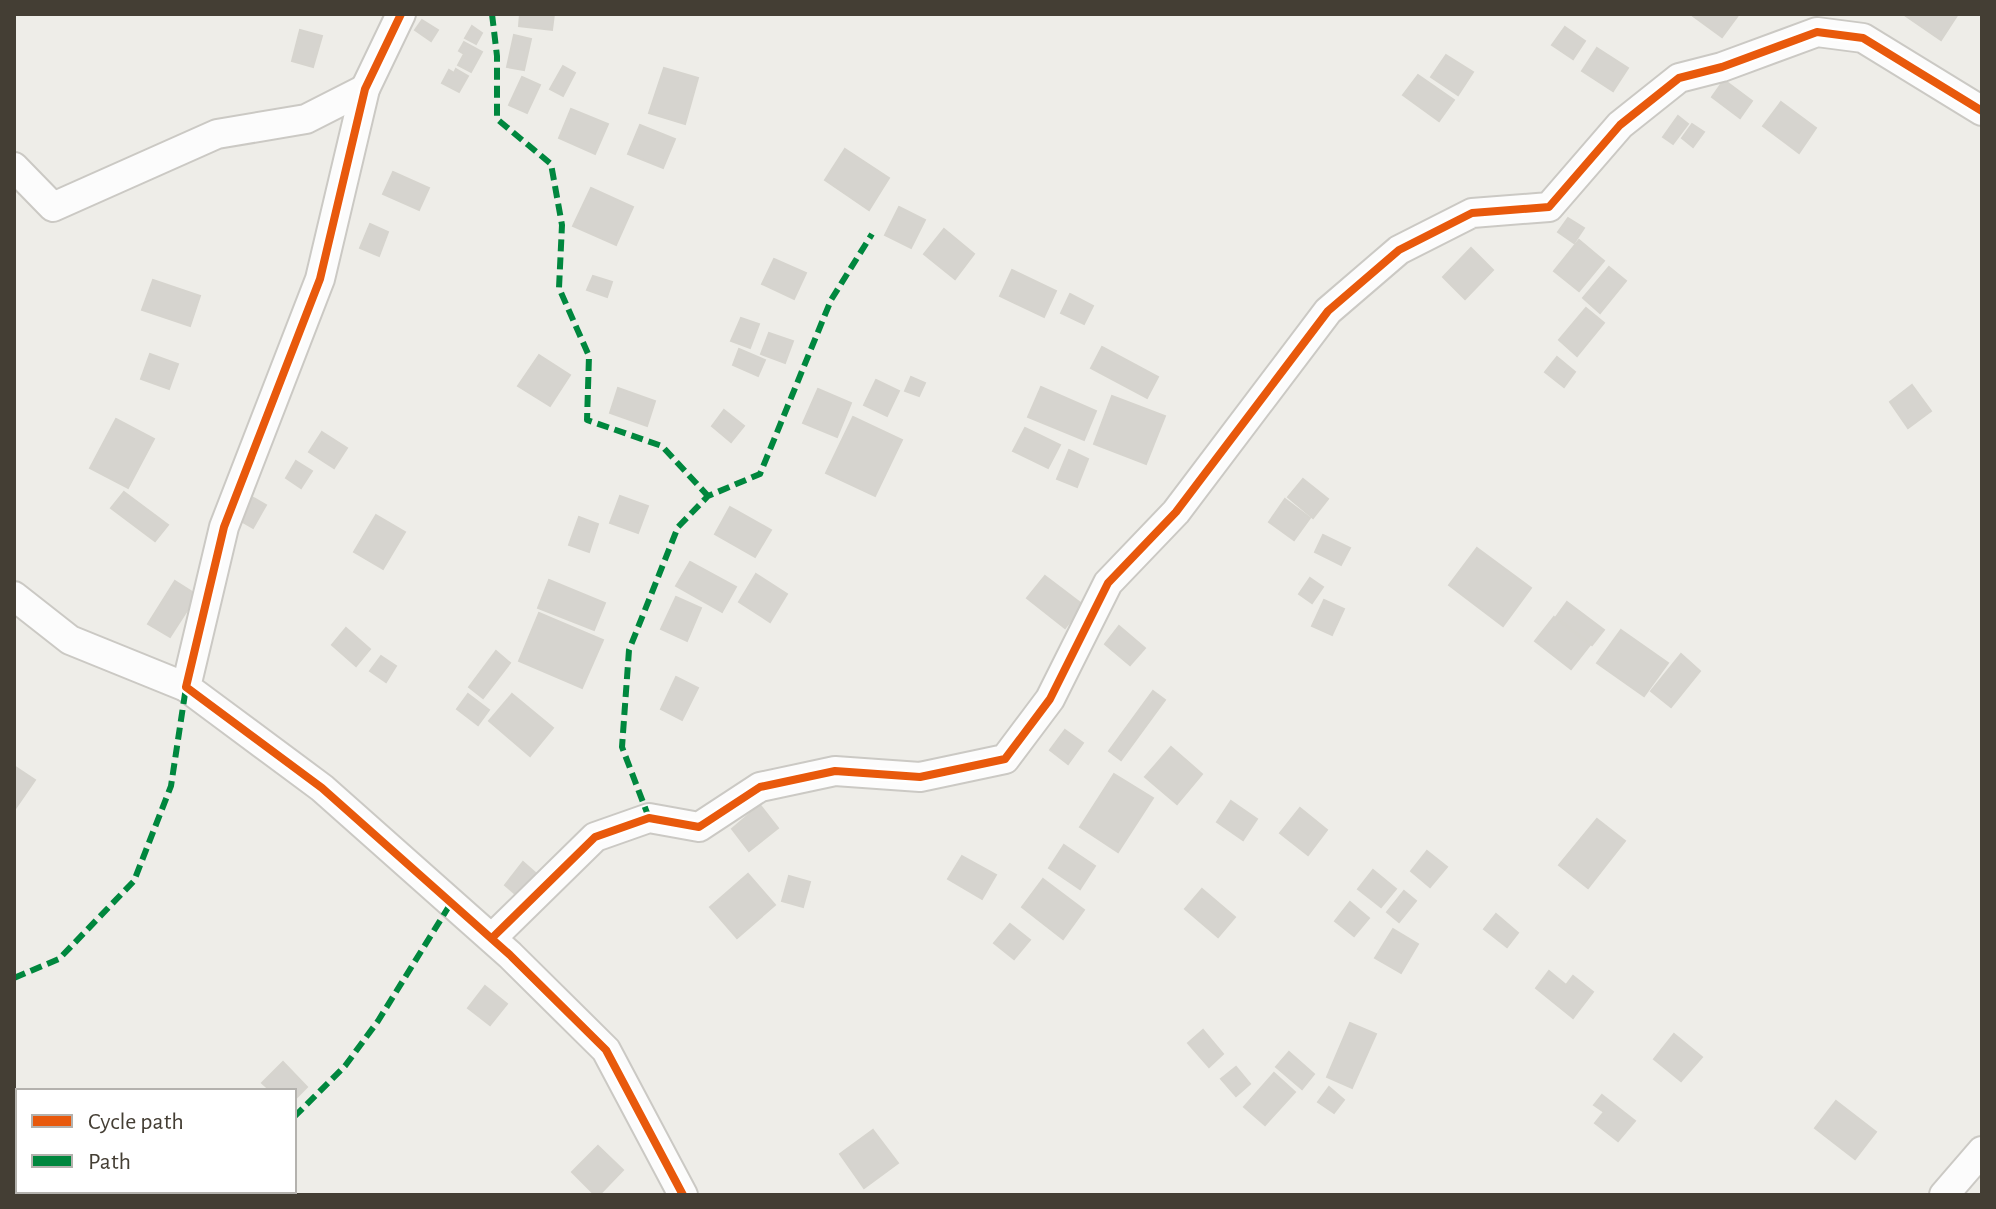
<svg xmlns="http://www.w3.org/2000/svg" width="1996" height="1209" font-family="'Alegreya Sans',sans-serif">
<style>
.building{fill:#d6d4cf;stroke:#d6d4ce;stroke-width:2}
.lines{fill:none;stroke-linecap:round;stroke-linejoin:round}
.street-casing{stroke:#cbc9c4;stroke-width:32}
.street{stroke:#fcfcfc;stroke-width:28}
.quiet{stroke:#00873e;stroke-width:6;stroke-dasharray:12 6;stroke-linecap:butt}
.cycleway-casing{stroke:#fff;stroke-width:13}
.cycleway{stroke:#e8590c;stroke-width:8}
</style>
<rect width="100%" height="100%" fill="#eeede8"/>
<g class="building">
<polygon points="520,14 554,14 552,30 519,26"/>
<polygon points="1694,14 1739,14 1722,37 1693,16"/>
<polygon points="1903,14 1958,14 1941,40"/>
<polygon points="422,20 438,30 431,41 415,30"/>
<polygon points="472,26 482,33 476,44 465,38"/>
<polygon points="1565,27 1585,41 1573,59 1552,45"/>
<polygon points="300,30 322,36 313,67 292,61"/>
<polygon points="514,35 531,39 524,70 507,67"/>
<polygon points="464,42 482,52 471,72 458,65 464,54 459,51"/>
<polygon points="1597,48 1628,68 1613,91 1582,71"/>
<polygon points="1446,55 1473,72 1458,95 1431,77"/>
<polygon points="563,66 575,73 563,96 550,89"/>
<polygon points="664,68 698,78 685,124 649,113"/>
<polygon points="456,69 468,76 459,92 442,83 449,70 454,73"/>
<polygon points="1418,75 1454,100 1439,121 1403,95"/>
<polygon points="522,77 540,85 527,113 509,105"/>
<polygon points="1724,80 1752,101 1740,118 1712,97"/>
<polygon points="1781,102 1816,128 1799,153 1763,126"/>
<polygon points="571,109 608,124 595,154 559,138"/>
<polygon points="1678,116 1688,124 1673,144 1663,137"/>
<polygon points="1692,124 1704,132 1693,147 1682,138"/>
<polygon points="640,125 675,139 663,168 628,154"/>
<polygon points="845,149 889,178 869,210 825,180"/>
<polygon points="393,172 429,188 419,210 383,194"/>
<polygon points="591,188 633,207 616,245 573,226"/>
<polygon points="899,207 925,220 911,248 885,235"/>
<polygon points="1568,218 1584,228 1574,243 1558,232"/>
<polygon points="370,224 388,232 379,256 360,248"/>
<polygon points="944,229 974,254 955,279 924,254"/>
<polygon points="1579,240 1604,261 1579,291 1554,271"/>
<polygon points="1471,248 1493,270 1465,299 1443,277"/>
<polygon points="774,259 806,273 794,299 762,284"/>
<polygon points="1609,267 1626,281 1600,313 1583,298"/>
<polygon points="1012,270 1056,291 1044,317 1000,296"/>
<polygon points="593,276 612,282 607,297 587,290"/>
<polygon points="153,280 200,296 190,326 142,310"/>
<polygon points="1070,294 1093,306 1084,324 1061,313"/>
<polygon points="1586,308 1604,323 1577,356 1559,340"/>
<polygon points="741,318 759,324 750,348 731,341"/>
<polygon points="769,333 793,341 785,363 761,354"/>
<polygon points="1102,347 1158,377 1147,398 1091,368"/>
<polygon points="739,349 765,360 758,376 733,365"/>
<polygon points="150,354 178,364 169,389 141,379"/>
<polygon points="539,355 570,375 550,406 518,386"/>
<polygon points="1557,357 1575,372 1564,387 1545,372"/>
<polygon points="911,377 925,383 919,396 905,391"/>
<polygon points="876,380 899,391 887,416 864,405"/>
<polygon points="1912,385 1931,411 1908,428 1890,402"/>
<polygon points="1041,387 1096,411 1084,440 1028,417"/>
<polygon points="618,388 655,401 647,426 610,413"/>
<polygon points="818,389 851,403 837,437 803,423"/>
<polygon points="1112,396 1165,416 1146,464 1094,444"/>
<polygon points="724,410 744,426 731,442 712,426"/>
<polygon points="853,417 902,440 875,496 826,473"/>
<polygon points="116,419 154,439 128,488 90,468"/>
<polygon points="1025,428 1060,445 1048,468 1013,451"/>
<polygon points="322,432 347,448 334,468 309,452"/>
<polygon points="1069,450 1088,459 1077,487 1057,479"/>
<polygon points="296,461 312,471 301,488 286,478"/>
<polygon points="1303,479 1328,499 1313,518 1288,497"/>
<polygon points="124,492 168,525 155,541 111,508"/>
<polygon points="620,496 648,506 638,533 610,523"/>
<polygon points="252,497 266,505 253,528 239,520"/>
<polygon points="1285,499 1310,518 1294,540 1269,522"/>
<polygon points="730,507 771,530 755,557 715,534"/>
<polygon points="376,515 405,532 383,569 354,552"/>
<polygon points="579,517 598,524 589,552 569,545"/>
<polygon points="1323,535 1350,548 1341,565 1315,552"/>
<polygon points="1477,548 1531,588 1503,626 1449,585"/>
<polygon points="690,562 736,587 722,612 676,586"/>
<polygon points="756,574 787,594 770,622 739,602"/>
<polygon points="1045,576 1083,605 1065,628 1027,598"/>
<polygon points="1310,578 1323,587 1312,603 1299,594"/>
<polygon points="549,580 605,603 594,630 538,608"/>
<polygon points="175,581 197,595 170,637 148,624"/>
<polygon points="676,597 701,608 687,641 661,629"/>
<polygon points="1324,600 1344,609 1332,635 1312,626"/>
<polygon points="1567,602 1604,630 1592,645 1556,617"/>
<polygon points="539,613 603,640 582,688 519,661"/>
<polygon points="1554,617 1590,645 1571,669 1535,641"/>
<polygon points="1119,626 1145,648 1130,665 1105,644"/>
<polygon points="346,628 370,649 356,666 332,645"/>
<polygon points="1621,630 1668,663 1644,696 1597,663"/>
<polygon points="496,651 510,663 483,698 469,687"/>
<polygon points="1681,654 1700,671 1671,707 1651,691"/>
<polygon points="381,656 396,666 386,682 370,671"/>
<polygon points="676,677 698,688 682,720 661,709"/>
<polygon points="1153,691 1165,700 1121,760 1109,751"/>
<polygon points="468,694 489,710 478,725 457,709"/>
<polygon points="512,694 553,728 530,756 489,721"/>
<polygon points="1065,730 1083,743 1068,764 1050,750"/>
<polygon points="1171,747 1202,774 1177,804 1145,777"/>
<polygon points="14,766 35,780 15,809 14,808"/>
<polygon points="1114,774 1153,798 1118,852 1080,827"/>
<polygon points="1231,801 1257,819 1243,840 1217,822"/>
<polygon points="760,805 778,828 749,851 732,829"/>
<polygon points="1300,808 1327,830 1308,855 1280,833"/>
<polygon points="1597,819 1625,841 1588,888 1559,865"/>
<polygon points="1064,845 1095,866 1080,889 1049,868"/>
<polygon points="1427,851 1447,867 1430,887 1411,871"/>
<polygon points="962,856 996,875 982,899 948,879"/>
<polygon points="523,862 539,876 520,898 505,885"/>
<polygon points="1373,870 1396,889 1381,907 1358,889"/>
<polygon points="748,874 775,905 737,938 710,907"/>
<polygon points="789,876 810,882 803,907 782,901"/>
<polygon points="1043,879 1084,910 1063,939 1022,907"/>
<polygon points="1202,889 1235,917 1218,937 1185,909"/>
<polygon points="1404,891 1416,901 1399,922 1387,912"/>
<polygon points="1350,902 1369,918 1354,936 1335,921"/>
<polygon points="1496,914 1518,933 1507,947 1484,929"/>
<polygon points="1010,924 1030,940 1014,959 994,943"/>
<polygon points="1393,929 1418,944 1401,973 1375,958"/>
<polygon points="1549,971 1566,985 1573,976 1593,992 1573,1018 1536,988"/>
<polygon points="485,986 507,1004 490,1025 468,1008"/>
<polygon points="1350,1023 1376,1034 1352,1088 1327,1077"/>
<polygon points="1203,1030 1223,1054 1209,1067 1188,1043"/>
<polygon points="1674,1034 1702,1057 1681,1081 1654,1059"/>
<polygon points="1289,1052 1314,1074 1302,1089 1276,1067"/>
<polygon points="283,1062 307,1087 294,1100 294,1091 271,1091 262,1083"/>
<polygon points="1236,1067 1250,1084 1236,1096 1221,1079"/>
<polygon points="1274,1073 1295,1092 1265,1125 1244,1107"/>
<polygon points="1329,1087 1344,1100 1334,1113 1318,1102"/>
<polygon points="1602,1095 1635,1121 1618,1141 1595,1123 1604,1112 1594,1105"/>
<polygon points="1836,1101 1876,1132 1855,1159 1815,1128"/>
<polygon points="873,1130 898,1163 864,1188 840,1154"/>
<polygon points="598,1146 623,1170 599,1195 595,1195 572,1172"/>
</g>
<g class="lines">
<g class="street-casing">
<g id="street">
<polyline points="401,14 365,89 320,279 224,527 186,687 322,788 510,955 606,1050 683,1195"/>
<polyline points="14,167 53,207 217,134 306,119 365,89"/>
<polyline points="14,596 70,640 186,687"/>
<polyline points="492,938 595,837 649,818 699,827 760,787 835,771 920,777 1005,759 1050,699 1108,583 1176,512 1328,311 1399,250 1472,213 1549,207 1620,125 1679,78 1722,67 1817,32 1863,38 1982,111"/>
<polyline points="1944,1195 1982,1151"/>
</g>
</g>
<use href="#street" class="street"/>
<g class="quiet">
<polyline points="492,14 497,56 497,119 551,164 562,225 559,288 589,356 587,420 662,446 708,496"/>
<polyline points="649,818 622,747 629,650 678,527 708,496 760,474 831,300 872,234"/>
<polyline points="14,978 59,959 134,881 171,786 186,687"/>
<polyline points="294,1117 345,1066 378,1021 451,903"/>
<polyline points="215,1195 219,1191"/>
</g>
<g class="cycleway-casing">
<g id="cycleway">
<polyline points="401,14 365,89 320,279 224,527 186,687 322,788 510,955 606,1050 683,1195"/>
<polyline points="492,938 595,837 649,818 699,827 760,787 835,771 920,777 1005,759 1050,699 1108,583 1176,512 1328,311 1399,250 1472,213 1549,207 1620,125 1679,78 1722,67 1817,32 1863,38 1982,111"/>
</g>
</g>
<use href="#cycleway" class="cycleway"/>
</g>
<rect width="1996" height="1209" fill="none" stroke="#443e34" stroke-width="32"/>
<rect x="16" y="1089" width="280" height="104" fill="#ffffff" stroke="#b4b2ae" stroke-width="2"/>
<rect x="32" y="1115" width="40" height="12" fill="#e8590c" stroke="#b4b2ae" stroke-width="2"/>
<text x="88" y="1129" font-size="24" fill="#443e34">Cycle path</text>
<rect x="32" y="1155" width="40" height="12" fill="#00873e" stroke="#b4b2ae" stroke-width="2"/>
<text x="88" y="1169" font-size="24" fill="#443e34">Path</text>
</svg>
